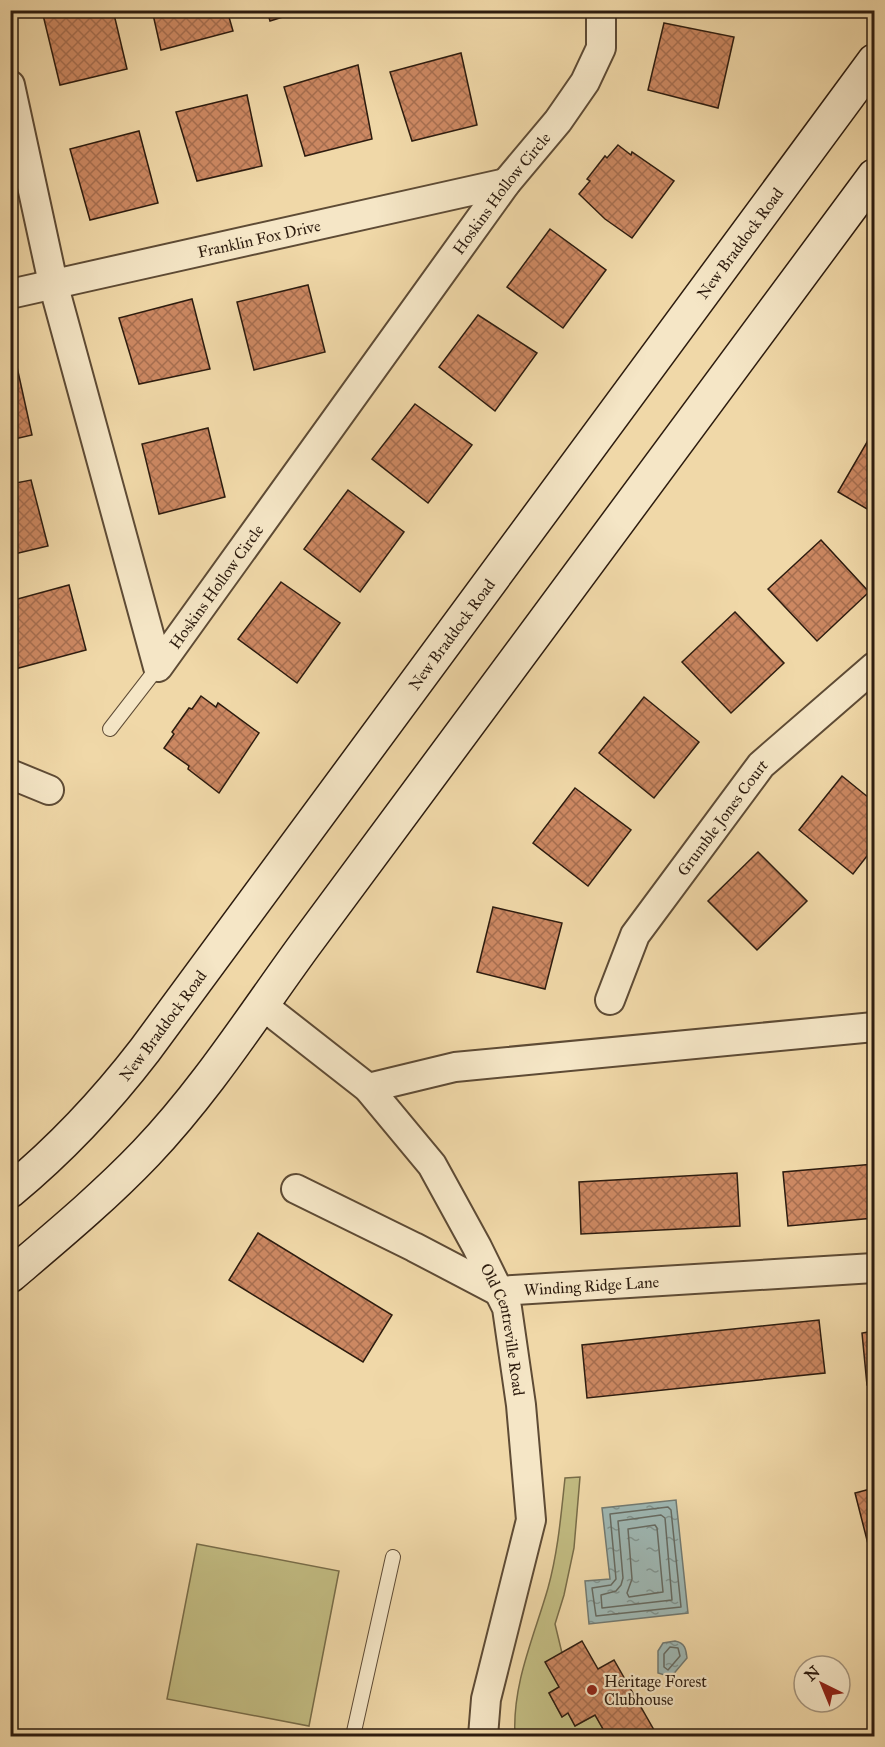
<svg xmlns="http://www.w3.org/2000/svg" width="885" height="1747" font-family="'IM FELL Great Primer',serif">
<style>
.grass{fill:#c2bc82;stroke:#786c48;stroke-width:1.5}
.water{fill:url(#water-ripples);stroke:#717971;stroke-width:1.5}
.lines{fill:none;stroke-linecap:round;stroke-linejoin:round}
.shore{stroke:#666a61;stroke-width:1.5}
.building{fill:url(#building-cross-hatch);stroke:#2d1c0f;stroke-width:1.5}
.lane-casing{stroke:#5e4b35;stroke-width:16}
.street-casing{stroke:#5e4b35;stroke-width:32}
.secondary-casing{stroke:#2d1c0f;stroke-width:36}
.lane{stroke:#f5e6c6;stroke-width:14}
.street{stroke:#f5e6c6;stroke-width:28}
.secondary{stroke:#f5e6c6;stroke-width:33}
.poi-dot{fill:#8f2418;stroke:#f5e6c6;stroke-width:2}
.labels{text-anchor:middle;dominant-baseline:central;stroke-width:4.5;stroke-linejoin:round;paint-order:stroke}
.street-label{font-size:16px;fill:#2d1c0f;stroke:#f5e6c6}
.poi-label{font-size:16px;fill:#2d1c0f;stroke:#f5e6c6;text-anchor:start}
</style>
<defs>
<pattern id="water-ripples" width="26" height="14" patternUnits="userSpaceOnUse" patternTransform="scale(1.5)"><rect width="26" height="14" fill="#9eb7b3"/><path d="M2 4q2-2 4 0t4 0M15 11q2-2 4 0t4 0" fill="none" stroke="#819490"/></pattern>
<pattern id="building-cross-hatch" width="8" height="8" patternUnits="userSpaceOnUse" patternTransform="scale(1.5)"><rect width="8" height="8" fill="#cc8862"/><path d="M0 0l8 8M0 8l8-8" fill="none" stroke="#a66e4f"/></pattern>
</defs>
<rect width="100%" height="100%" fill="#f0d8a8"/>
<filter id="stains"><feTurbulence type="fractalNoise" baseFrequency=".00333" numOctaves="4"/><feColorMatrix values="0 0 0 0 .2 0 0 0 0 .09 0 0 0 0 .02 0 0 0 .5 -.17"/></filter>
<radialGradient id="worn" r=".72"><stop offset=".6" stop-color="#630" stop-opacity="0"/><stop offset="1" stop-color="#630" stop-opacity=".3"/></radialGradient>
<g class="grass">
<path d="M580,1477L574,1548L564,1595L555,1624L562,1653L559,1687L549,1693L562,1717L568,1713L575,1726L595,1715L607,1736H515C512,1684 534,1637 548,1588C558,1552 561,1515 565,1478Z"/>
<polygon points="197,1544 339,1571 309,1726 167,1699"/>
</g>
<g class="water">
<polygon points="676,1500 688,1613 589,1624 585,1581 610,1579 602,1508"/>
<path d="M675,1641C685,1643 686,1649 687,1658L671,1677L658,1673V1651L663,1643Z"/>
</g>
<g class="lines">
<g class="shore">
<polygon points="668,1507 671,1510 681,1607 596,1616 592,1588 611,1585 616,1579 610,1514"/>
<polygon points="661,1515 665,1518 672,1600 602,1608 601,1595 616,1591 621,1585 623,1578 618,1521"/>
<polygon points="655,1525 657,1528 663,1592 629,1597 627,1593 632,1579 628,1529"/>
<polygon points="670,1647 678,1648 680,1656 668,1670 664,1667 664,1654"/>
</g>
</g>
<g class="building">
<polygon points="60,10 113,10 127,69 60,85 43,15"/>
<polygon points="152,10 227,10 233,31 161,50"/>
<polygon points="267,10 305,10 270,21"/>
<polygon points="664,23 734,37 718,108 648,90"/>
<polygon points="461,53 477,125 412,141 390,72"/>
<polygon points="358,65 372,139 305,156 284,87"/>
<polygon points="247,95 262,166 197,181 176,112"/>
<polygon points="139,131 158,203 90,220 70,149"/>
<polygon points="618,145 631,155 632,152 674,181 632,238 605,219 579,194 590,181 587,179 605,156 607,158"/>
<polygon points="550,229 606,270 563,328 507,287"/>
<polygon points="308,285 325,352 254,370 237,302"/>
<polygon points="192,299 210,369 139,384 119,318"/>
<polygon points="478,315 537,353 495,411 439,367"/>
<polygon points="17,367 32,435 10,440 10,369"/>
<polygon points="415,404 472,445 428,503 372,459"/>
<polygon points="208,428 225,497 159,514 142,444"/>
<polygon points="874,430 874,513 838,492"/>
<polygon points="31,480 48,546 10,555 10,484"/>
<polygon points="348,490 404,532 360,592 304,549"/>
<polygon points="821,540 869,592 817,641 768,589"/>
<polygon points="281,582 340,623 297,683 238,639"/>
<polygon points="69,585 86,650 15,669 10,652 10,601"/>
<polygon points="735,612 784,663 731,713 682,662"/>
<polygon points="201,696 216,707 218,703 259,733 219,793 188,769 189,766 164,748 174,734 172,732 189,708 192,709"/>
<polygon points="644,697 699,742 654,798 599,753"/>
<polygon points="842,776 874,802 874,847 853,874 799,830"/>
<polygon points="575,788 631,830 588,886 533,843"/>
<polygon points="758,852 807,901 757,950 708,901"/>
<polygon points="493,907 562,923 545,989 477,972"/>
<polygon points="874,1164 874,1218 788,1226 783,1172"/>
<polygon points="737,1173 740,1226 581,1234 579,1182"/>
<polygon points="258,1233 392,1315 363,1362 229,1280"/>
<polygon points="819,1320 825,1373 587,1398 582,1345"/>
<polygon points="874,1331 874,1385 867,1385 862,1333"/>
<polygon points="874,1488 874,1542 868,1544 855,1493"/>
<polygon points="582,1641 598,1669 614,1660 654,1730 642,1736 607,1736 595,1715 575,1726 568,1713 562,1717 549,1693 559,1687 545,1662"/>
</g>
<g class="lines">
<g class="lane-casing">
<g id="lane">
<polyline points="110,729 158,667"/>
<polyline points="353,1736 393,1557"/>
</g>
</g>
<g class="street-casing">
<g id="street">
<path id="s1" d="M10,85L53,283L158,667L506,183L558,121L585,82L601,48V10"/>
<path id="s2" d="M10,294L506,183"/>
<polyline points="10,774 49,790"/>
<path id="s3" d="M610,1000L635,935L761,765L874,667"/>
<path id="s4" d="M262,1005L368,1088L432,1165L477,1247L507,1308L521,1405L531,1520L486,1699L483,1736"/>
<polyline points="368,1088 455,1067 874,1027"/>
<path id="s5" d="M296,1189L414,1247L498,1291L874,1268"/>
</g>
</g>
<g class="secondary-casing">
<g id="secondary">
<path id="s6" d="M10,1191C61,1149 105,1102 145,1050L874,61"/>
<path d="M10,1276C57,1236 104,1197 146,1153C206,1090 253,1016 304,946L874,176"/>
</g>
</g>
<use href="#lane" class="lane"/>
<use href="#street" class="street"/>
<use href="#secondary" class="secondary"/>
</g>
<circle class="poi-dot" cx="592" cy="1690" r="6"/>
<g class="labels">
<g class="street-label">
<text stroke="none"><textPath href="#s1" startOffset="1186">Hoskins Hollow Circle</textPath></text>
<text stroke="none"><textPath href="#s2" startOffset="255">Franklin Fox Drive</textPath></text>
<text stroke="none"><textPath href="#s6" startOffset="1198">New Braddock Road</textPath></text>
<text stroke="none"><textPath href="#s1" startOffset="700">Hoskins Hollow Circle</textPath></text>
<text stroke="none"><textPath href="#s6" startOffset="712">New Braddock Road</textPath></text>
<text stroke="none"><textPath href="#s3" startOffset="216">Grumble Jones Court</textPath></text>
<text stroke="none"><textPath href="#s6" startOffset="226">New Braddock Road</textPath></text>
<text stroke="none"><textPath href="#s5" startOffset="320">Winding Ridge Lane</textPath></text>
<text stroke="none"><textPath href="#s4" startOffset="416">Old Centreville Road</textPath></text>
</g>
<g class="poi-label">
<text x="604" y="1681">Heritage Forest<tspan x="604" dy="18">Clubhouse</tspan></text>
</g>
</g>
<rect width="885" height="1747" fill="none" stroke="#f0d8a8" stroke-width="36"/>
<rect x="12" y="12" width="861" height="1723" fill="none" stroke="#2d1c0f" stroke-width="3"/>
<rect x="18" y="18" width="849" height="1711" fill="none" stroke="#2d1c0f" stroke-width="1.5"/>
<g transform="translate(822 1684) rotate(317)"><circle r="28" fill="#f5e6c6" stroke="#a5957d" stroke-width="1.5"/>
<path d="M0-4.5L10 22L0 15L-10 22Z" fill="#8f2418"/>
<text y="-9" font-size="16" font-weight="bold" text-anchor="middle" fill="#2d1c0f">N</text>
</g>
<rect width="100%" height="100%" filter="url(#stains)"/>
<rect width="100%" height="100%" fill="url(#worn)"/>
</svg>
